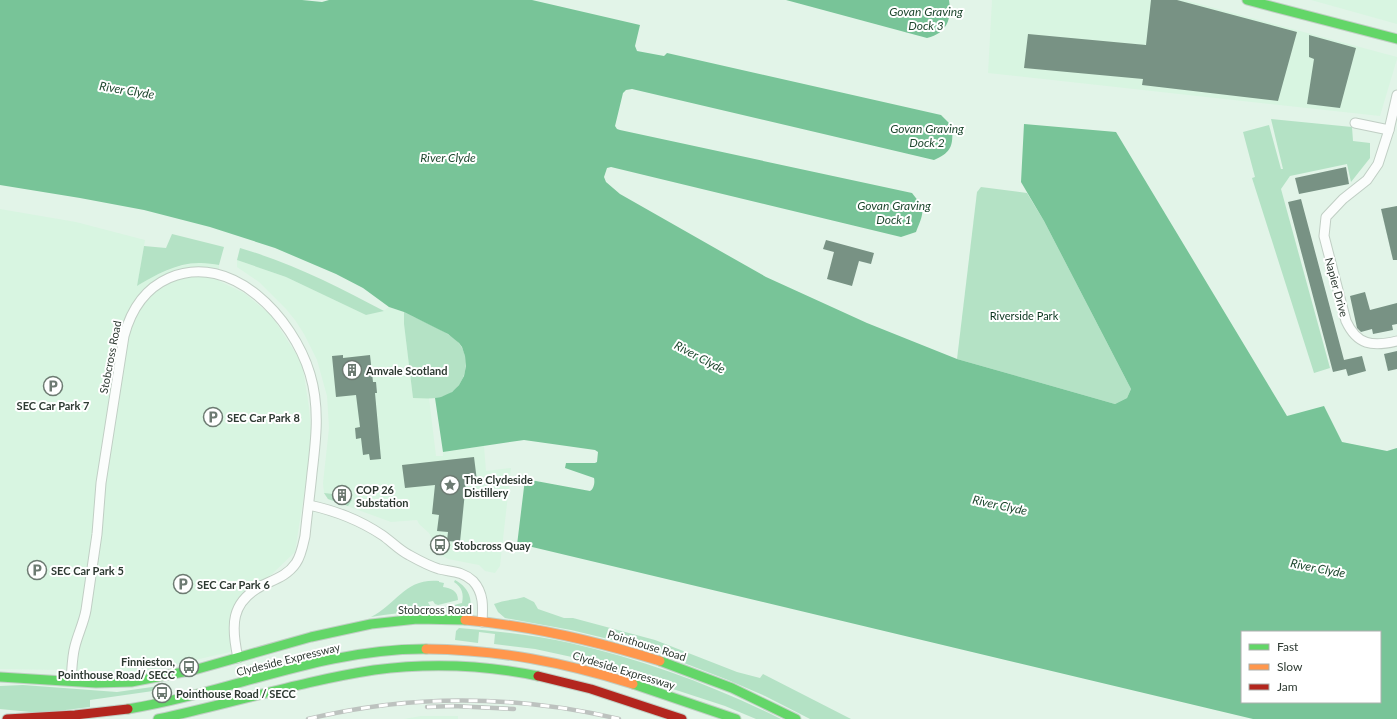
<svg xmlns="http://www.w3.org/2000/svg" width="1397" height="719" font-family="Lato,sans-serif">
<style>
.built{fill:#d8f5e1}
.green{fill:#b4e2c5}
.water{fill:#78c498;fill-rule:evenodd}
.building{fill:#789284}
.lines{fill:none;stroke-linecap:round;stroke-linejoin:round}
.street-casing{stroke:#c0cec4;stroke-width:11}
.fast-casing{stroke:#c0cec4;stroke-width:11}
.slow-casing{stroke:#c0cec4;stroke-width:11}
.jam-casing{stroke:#c0cec4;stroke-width:11}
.street{stroke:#fbfdfc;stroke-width:9}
.fast{stroke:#63d668;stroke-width:9}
.slow{stroke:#ff974d;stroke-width:9}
.jam{stroke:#b3261e;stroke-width:9}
.rail-casing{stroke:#bdc2bf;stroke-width:4.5}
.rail{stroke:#fff;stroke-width:3;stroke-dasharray:9;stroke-linecap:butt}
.labels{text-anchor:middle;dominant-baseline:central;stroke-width:4;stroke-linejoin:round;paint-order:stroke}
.street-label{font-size:11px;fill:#2e3a32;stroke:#fff}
.park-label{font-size:11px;fill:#0b361f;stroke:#fff}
.poi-label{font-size:11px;font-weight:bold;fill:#2e3a32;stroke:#fff;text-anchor:start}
.water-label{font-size:12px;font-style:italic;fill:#204930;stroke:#fff}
</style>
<rect width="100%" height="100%" fill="#e2f4e8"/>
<g class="built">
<polygon points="992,0 1184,0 1397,57 1397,59 1380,116 988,73"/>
<polygon points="1311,0 1397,0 1397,24"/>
<polygon points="0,209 76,222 145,240 137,286 154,276 176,267 200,262 219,265 219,281 244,293 271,315 302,363 309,407 312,443 295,552 248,597 238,614 230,652 129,675 65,670 0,669"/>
<polygon points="237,260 286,277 366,315 383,311 389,307 404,312 404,324 413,398 429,398 436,456 443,456 443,452 484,446 486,471 511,468 500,566 495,573 485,571 479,565 448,559 441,555 429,533 419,524 417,520 391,522 328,499 324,493 323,483 329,428 327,396 317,360 304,334 295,320 286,309 259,282 237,267"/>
<polygon points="421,716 458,716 458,719 404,719"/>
</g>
<g class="green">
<polygon points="1271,119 1352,127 1353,141 1370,143 1370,158 1351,182 1347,164 1290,176 1281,189 1330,368 1314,373 1252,178 1255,177 1243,132 1269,125 1281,169 1283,169"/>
<polygon points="981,187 1027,193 1044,221 1131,389 1127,398 1115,404 957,359 977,192"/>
<path d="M172,234L224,247L219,265C213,264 207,263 201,263C179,262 155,275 137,286L144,246L166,248Z"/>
<path d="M240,248C291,263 337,286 384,311L366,315L286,277L237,260Z"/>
<path d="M404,312C419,320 445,330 456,340C473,356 467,385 447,395C436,400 424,398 413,398L404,324Z"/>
<polygon points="324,493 333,494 333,496 352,500 348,506 328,499"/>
<path d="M455,580C462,584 468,589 470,598C471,603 471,609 466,611C457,615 431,612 420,612C404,612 388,614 371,617C398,603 405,578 439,581V582L444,583L443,587C451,588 458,591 458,600L438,605L435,604L433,601L428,602C432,614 453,605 462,603C464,594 462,587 454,582Z"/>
<path d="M524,597L534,602L538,609L564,618H573L655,640L737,672L760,678L763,674L851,719H810L765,696L728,680L653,651L625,643L571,630L505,618L498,612L494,604C504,600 514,600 524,597Z"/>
<path d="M459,628C496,631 533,635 570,643C643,659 714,686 781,719H756L725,706L581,659L535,649L494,644L495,634L479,632L478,643L455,640L456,631Z"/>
<polygon points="23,685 117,692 159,686 160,690 90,700 90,707 41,713 0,709 0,686"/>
</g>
<g class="water">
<path d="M0,0H302L322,2L329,0H532L640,25L635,46L637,51L664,56L667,53L941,115L952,126C953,144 953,152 934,160L632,89L626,90L623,93L615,126L617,129L620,130L912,193C926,210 924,212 916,232L901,237L611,167L607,168L604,177L606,182L620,194L766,277L867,323L957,359L1115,404L1127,398L1131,389L1044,221L1021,182L1024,124L1116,132L1287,416L1324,406L1342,442L1387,451L1397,448V719H1253L528,546L527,548L517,545L525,479L590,491C594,489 595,482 594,478L565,468L566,463H595L597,462L598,452L595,450L524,440L443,452L435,398L441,397L452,392L459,385L464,376L466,366L465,356L462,347L459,343L448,334L404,312L389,307L363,288L336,274L275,248L210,227L144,210L80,198L0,185ZM1242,632H1380V702H1242Z"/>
<path d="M786,0H949C952,19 947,33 927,38Z"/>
</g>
<g class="building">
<polygon points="1151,0 1177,0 1297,32 1278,101 1142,85 1143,79 1024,68 1028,34 1146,45"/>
<polygon points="1309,35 1356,48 1340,108 1307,104 1314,59 1309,57"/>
<polygon points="1346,167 1349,184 1299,194 1295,178"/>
<polygon points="1301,199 1344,360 1362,356 1366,371 1348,376 1346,369 1333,372 1288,202"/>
<polygon points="1397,206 1397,260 1393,260 1381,209"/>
<polygon points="826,240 874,253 871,264 859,261 852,286 827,279 834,252 823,249"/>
<polygon points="1365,292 1370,310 1397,303 1397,324 1392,325 1393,330 1373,334 1372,329 1361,332 1357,328 1350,296"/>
<polygon points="1397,351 1397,369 1388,371 1384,354"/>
<polygon points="343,355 343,358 370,355 373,382 376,382 377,393 375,393 381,459 370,460 369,454 363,455 361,438 356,439 355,428 360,427 356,395 336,397 332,356"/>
<polygon points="474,457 477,481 466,482 460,542 447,541 448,532 437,531 439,515 432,514 435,485 405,488 402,465"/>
</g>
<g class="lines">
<g class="street-casing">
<g id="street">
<path d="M1397,95L1389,130L1378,164L1367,180L1343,199L1326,217L1324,236L1346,321C1357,345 1372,347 1397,341"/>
<polyline points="1355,123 1389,130"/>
<path d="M309,505C336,511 358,519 382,535C391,541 399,550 409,555C418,560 429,566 439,569C452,572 462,571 473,581C484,593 483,607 482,622"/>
<path d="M71,681C72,669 72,657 75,646C78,634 84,622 86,610L97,534L101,483L124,336C131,310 144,289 169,278C232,251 293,318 310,374C320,407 316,440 312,473C310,494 307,515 305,536C303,545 301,556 296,563C288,575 276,579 263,585C230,602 231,626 238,658"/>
</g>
</g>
<g class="fast-casing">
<g id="fast">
<polyline points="1247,0 1397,39"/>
<polyline points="660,661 732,688 796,719"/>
<polyline points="0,677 96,683 131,682 194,670 311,637 371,624 417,619 465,620"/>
<polyline points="633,684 736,719"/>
<path d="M128,709C228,693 324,648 426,649"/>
<path d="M158,719C230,704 302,681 374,670C428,663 485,665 538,676"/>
</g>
</g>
<g class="slow-casing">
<g id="slow">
<path d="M465,620C532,626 596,641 660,661"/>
<path d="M426,649C500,650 563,662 633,684"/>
</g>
</g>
<g class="jam-casing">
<g id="jam">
<polyline points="538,676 591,689 682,719"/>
<polyline points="7,719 75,715 128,709"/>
</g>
</g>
<use href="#street" class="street"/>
<use href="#fast" class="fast"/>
<use href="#slow" class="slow"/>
<use href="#jam" class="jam"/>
<g class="rail-casing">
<g id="rail">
<polyline points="427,707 453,706 514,709"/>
<path d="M308,719C411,694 517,695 619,719"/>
</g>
</g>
<use href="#rail" class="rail"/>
</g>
<defs>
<g id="building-ring" transform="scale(1)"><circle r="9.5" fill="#fff" stroke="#6d7b72" stroke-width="1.5"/><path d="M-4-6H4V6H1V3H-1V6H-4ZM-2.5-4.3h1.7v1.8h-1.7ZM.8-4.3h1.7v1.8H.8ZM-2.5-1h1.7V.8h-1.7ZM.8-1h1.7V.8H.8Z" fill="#6d7b72"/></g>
<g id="parking-ring" transform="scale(1)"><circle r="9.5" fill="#fff" stroke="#6d7b72" stroke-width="1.5"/><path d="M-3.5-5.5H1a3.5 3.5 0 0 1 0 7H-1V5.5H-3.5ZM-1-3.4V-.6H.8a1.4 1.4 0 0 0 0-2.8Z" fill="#6d7b72"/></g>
<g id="sight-ring" transform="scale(1)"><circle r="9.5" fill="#fff" stroke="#6d7b72" stroke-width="1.5"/><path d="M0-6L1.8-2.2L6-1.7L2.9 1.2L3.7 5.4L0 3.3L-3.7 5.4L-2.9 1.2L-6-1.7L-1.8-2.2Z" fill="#6d7b72"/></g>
<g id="bus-ring" transform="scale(1)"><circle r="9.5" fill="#fff" stroke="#6d7b72" stroke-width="1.5"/><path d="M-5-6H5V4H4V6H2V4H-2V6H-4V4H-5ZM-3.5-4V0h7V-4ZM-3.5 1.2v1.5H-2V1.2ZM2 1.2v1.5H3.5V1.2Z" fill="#6d7b72"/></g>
</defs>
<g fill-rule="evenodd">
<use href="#building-ring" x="352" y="370"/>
<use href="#parking-ring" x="53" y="386"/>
<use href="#parking-ring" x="213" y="417"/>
<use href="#sight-ring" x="450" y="485"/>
<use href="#building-ring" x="342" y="495"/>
<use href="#bus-ring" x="440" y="545"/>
<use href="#parking-ring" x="37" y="570"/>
<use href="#parking-ring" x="183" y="584"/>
<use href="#bus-ring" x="189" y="667"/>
<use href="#bus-ring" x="162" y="693"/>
</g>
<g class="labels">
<g class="street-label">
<text transform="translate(1337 287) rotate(75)">Napier Drive</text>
<text transform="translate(110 357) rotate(-79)">Stobcross Road</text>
<text x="435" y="609">Stobcross Road</text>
<text transform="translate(647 645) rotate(17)">Pointhouse Road</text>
<text transform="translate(288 659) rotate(-14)">Clydeside Expressway</text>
<text transform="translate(624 670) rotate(17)">Clydeside Expressway</text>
</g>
<g class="park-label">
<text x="1024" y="315">Riverside Park</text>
</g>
<g class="poi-label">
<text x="366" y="370">Amvale Scotland</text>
<text x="53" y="405" text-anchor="middle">SEC Car Park 7</text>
<text x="227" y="417">SEC Car Park 8</text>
<text x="464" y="479">The Clydeside<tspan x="464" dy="13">Distillery</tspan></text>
<text x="356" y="489">COP 26<tspan x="356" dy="13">Substation</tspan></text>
<text x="454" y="545">Stobcross Quay</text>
<text x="51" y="570">SEC Car Park 5</text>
<text x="197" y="584">SEC Car Park 6</text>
<text x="175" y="661" text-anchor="end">Finnieston,<tspan x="175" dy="13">Pointhouse Road/ SECC</tspan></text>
<text x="176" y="693">Pointhouse Road / SECC</text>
</g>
<g class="water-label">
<text x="926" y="11">Govan Graving<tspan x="926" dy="14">Dock 3</tspan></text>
<text transform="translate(127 90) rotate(9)">River Clyde</text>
<text x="927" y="128">Govan Graving<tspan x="927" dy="14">Dock 2</tspan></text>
<text x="448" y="157">River Clyde</text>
<text x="894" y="205">Govan Graving<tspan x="894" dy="14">Dock 1</tspan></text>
<text transform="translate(700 357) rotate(28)">River Clyde</text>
<text transform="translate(1000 505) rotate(12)">River Clyde</text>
<text transform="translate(1318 568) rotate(11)">River Clyde</text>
</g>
</g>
<rect x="1241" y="631" width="140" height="72" fill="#ffffff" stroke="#abb0ad"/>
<rect x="1249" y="644" width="20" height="6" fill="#63d668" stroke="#abb0ad"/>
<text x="1277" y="651" font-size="12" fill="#2e3a32">Fast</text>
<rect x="1249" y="664" width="20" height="6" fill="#ff974d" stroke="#abb0ad"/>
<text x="1277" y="671" font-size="12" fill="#2e3a32">Slow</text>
<rect x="1249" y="684" width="20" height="6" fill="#b3261e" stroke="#abb0ad"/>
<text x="1277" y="691" font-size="12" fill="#2e3a32">Jam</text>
</svg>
